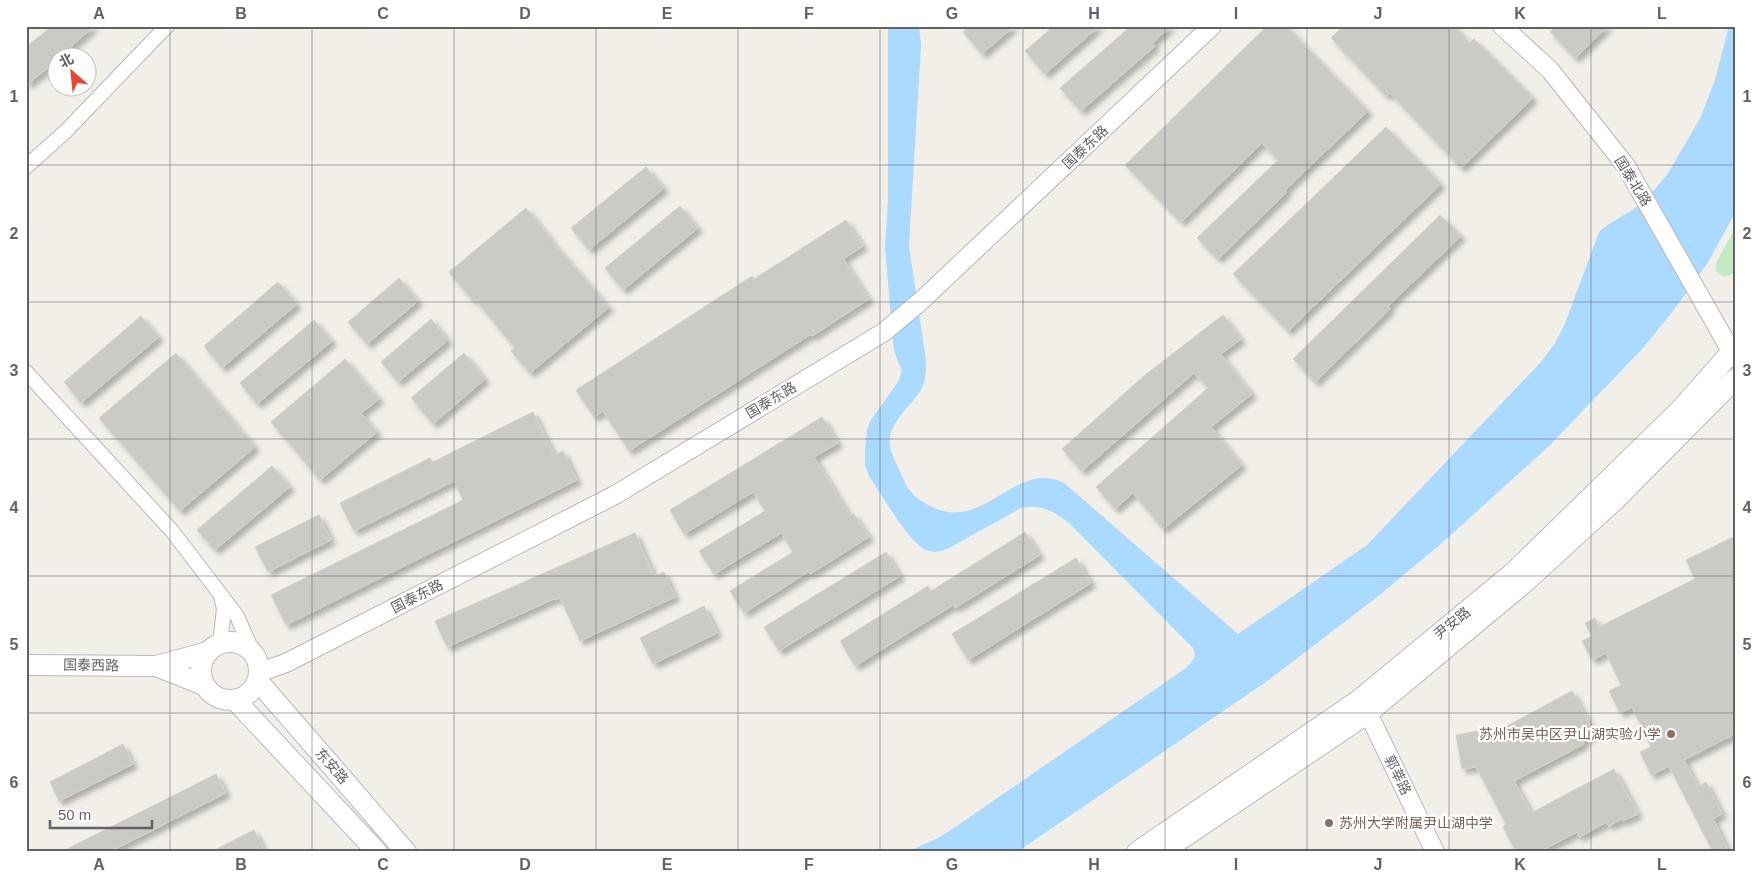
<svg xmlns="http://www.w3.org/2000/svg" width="1761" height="878" font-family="Helvetica,'Noto Sans SC',sans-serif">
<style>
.green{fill:#c5e8c5}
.water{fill:#aadaff}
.building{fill:#cccac5;stroke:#d6d1c6;filter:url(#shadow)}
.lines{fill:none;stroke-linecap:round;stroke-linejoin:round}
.minor-casing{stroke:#b5b8bc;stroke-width:16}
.tertiary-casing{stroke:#b5b8bc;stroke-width:20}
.secondary-casing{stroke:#b6babf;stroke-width:22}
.minor{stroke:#fff;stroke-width:14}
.tertiary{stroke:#fff;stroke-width:18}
.secondary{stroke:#fff;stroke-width:20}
.grid{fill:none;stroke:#5f6368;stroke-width:1;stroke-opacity:0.55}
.education-dot{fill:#8d6e63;stroke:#fff;stroke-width:2}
.labels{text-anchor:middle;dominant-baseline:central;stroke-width:4.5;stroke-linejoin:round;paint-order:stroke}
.street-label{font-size:14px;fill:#5f6368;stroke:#fff}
.education-label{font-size:14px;fill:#785e54;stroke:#fff;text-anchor:end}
.neatline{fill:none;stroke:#5f6368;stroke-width:2}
.grid-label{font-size:16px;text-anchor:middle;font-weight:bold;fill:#5f6368}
</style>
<defs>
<filter id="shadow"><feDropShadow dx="4.5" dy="4.5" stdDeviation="2.5" flood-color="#0004"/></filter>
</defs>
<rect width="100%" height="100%" fill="#f1efe8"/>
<polygon class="green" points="1735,229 1735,273 1724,277 1716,271 1716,263"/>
<path class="water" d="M888,26H919L921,45L909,246L926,361C926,368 926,376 924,383C916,405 887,419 890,446C891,453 895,460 898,467C902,475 905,485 910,491C916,498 924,503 932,507C985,532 1013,461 1063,482L1238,634L1367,545L1541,362L1555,343L1564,326L1599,232L1606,226L1634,209L1656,188L1667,175L1701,117L1716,77L1729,26H1735V213L1707,264L1673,311L1643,348L1549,446L1442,543L1377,597L1270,679L1017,852H907L938,838L954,828L1186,668C1192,662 1198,656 1193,648L1069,523C1054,511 1040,504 1021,508L949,548C941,552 934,553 926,550C909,543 880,492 869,476L865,465V450L867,430L870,421L898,382L902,371L894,351L885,248L888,200Z"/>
<g class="building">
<polygon points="52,26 94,26 58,58 53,64 26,85 26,47"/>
<polygon points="969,26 1014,26 982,54 963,32"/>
<polygon points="1054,26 1099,26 1045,74 1025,51"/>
<polygon points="1131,26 1171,26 1152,43 1155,46 1081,111 1060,88"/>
<polygon points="1267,26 1286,26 1368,111 1285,190 1287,192 1218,259 1197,238 1278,160 1262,143 1181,222 1125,165"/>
<polygon points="1343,26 1454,26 1470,43 1474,39 1533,98 1461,168 1390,93 1386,96 1331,38"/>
<polygon points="1556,26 1608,26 1575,58 1550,32"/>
<polygon points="1386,127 1441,184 1288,331 1233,274"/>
<polygon points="646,167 664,188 589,250 571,228"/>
<polygon points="680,206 698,228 623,290 605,268"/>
<polygon points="526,208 549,236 548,237 609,307 530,373 511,351 515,348 474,298 472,300 449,272"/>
<polygon points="1440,215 1461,236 1388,306 1390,309 1315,382 1293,359"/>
<polygon points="846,220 863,246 843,259 869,299 812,336 811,334 629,451 603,411 594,417 576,390 752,276 754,279"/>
<polygon points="399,278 418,301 367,344 348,322"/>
<polygon points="278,282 297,304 222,368 204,346"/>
<polygon points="1223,315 1241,339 1221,354 1252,394 1211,427 1242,465 1163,529 1133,493 1115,509 1096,487 1208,388 1194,373 1082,471 1062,449 1145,375"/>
<polygon points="141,316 159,337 81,403 64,382"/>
<polygon points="431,319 448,340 398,382 381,362"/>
<polygon points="314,320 332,341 257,404 240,383"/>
<polygon points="176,353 255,447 180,511 99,418"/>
<polygon points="464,353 485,379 433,424 411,398"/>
<polygon points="345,359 379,399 361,413 377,432 320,480 271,422"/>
<polygon points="533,412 554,455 563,451 577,480 286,625 271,595 463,500 454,481 354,531 340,503 430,458 433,462"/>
<polygon points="822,417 838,443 814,457 850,516 854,514 869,537 810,574 808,572 744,613 730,591 793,552 781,533 714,574 699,551 765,511 753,492 684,534 670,510"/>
<polygon points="272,466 290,487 215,550 197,530"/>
<polygon points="319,515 331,540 268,572 255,547"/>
<polygon points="1025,532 1040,555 955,608 953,605 855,666 840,641 928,586 931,591"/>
<polygon points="635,533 654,576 664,572 675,597 580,641 560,598 556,600 556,598 447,647 435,621"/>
<polygon points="1735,536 1735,734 1684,760 1698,787 1706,782 1722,814 1713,819 1729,852 1713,852 1669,766 1651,775 1640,752 1651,747 1632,707 1620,713 1609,691 1621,685 1606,653 1592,660 1582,641 1592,636 1585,623 1595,618 1599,627 1695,579 1686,560"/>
<polygon points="886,552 900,576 779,651 764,627"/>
<polygon points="1076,558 1091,583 968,660 952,634"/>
<polygon points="704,606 717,633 653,664 640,638"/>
<polygon points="1572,691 1595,734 1582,741 1584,744 1514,781 1531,813 1614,769 1638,814 1623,821 1622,819 1609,826 1607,822 1579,837 1577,832 1539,852 1516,852 1503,827 1506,824 1476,767 1462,769 1456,735 1489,729 1492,734"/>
<polygon points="123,744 133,764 59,801 50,782"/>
<polygon points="216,774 226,793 109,852 61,852"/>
<polygon points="254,830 265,852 211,852"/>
</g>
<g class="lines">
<g class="minor-casing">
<g id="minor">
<polyline points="26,167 66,131 167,26"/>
<polyline points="26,372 172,531 237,616 253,653"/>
<polyline points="220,644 224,609 221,596"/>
</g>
</g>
<g class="tertiary-casing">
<g id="tertiary">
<polyline points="1502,26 1550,70 1626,166 1735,358"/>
<polyline points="260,672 286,663 615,495 884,332 922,300 1212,26"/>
<polyline points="1360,703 1368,713 1435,852"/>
</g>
</g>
<g class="secondary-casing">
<g id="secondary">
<circle cx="230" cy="671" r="29"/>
<polyline points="26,665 156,666 208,652"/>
<polyline points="156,666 204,685"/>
<polyline points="258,681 406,852"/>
<polyline points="235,700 377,852"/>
<polyline points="1137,852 1359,700 1514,572 1681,409 1735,348"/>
<polyline points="1162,852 1368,713 1524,583 1616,499 1735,379"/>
</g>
</g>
<use href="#minor" class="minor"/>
<use href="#tertiary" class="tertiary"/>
<use href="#secondary" class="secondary"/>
</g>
<path class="grid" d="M170,26V852M312,26V852M454,26V852M596,26V852M738,26V852M880,26V852M1023,26V852M1165,26V852M1307,26V852M1449,26V852M1591,26V852M26,165H1735M26,302H1735M26,439H1735M26,576H1735M26,713H1735"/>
<g class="education-dot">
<circle cx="1671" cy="734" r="5"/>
<circle cx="1329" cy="823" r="5"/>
</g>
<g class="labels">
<g class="street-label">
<text transform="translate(1085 147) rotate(-43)">国泰东路</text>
<text transform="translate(1633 181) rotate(58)">国泰北路</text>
<text transform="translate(771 400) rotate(-31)">国泰东路</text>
<text transform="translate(417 596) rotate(-27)">国泰东路</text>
<text transform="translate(1452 623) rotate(-39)">尹安路</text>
<text transform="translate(91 665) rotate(1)">国泰西路</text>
<text transform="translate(332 766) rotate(49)">东安路</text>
<text transform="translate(1398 775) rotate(64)">郭莘路</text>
</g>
<g class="education-label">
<text x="1661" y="734">苏州市吴中区尹山湖实验小学</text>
<text x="1339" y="823" text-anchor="start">苏州大学附属尹山湖中学</text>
</g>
</g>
<rect width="1761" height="878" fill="none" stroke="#ffffff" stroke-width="55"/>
<g transform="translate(72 72) rotate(333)"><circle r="24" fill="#ffffff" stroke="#bfc1c3"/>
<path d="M0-4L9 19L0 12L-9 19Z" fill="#ea4335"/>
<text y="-8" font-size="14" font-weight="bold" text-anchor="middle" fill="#5f6368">北</text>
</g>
<path d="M50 820v8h102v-8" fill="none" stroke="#5f6368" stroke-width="2.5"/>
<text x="58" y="820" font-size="15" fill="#5f6368" stroke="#ffffff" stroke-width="4" paint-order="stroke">50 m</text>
<rect x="28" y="28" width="1706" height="822" class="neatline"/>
<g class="grid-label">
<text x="99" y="19">A</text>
<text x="241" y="19">B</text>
<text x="383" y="19">C</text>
<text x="525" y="19">D</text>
<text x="667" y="19">E</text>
<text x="809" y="19">F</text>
<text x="952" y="19">G</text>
<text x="1094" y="19">H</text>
<text x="1236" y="19">I</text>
<text x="1378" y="19">J</text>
<text x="1520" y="19">K</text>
<text x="1662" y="19">L</text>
<text x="14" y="102">1</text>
<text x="1747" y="102">1</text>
<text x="14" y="239">2</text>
<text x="1747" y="239">2</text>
<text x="14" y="376">3</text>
<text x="1747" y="376">3</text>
<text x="14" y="513">4</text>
<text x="1747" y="513">4</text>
<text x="14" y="650">5</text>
<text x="1747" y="650">5</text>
<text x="14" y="788">6</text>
<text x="1747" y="788">6</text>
<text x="99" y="870">A</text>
<text x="241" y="870">B</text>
<text x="383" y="870">C</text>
<text x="525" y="870">D</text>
<text x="667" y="870">E</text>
<text x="809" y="870">F</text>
<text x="952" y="870">G</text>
<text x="1094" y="870">H</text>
<text x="1236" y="870">I</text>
<text x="1378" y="870">J</text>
<text x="1520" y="870">K</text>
<text x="1662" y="870">L</text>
</g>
</svg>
